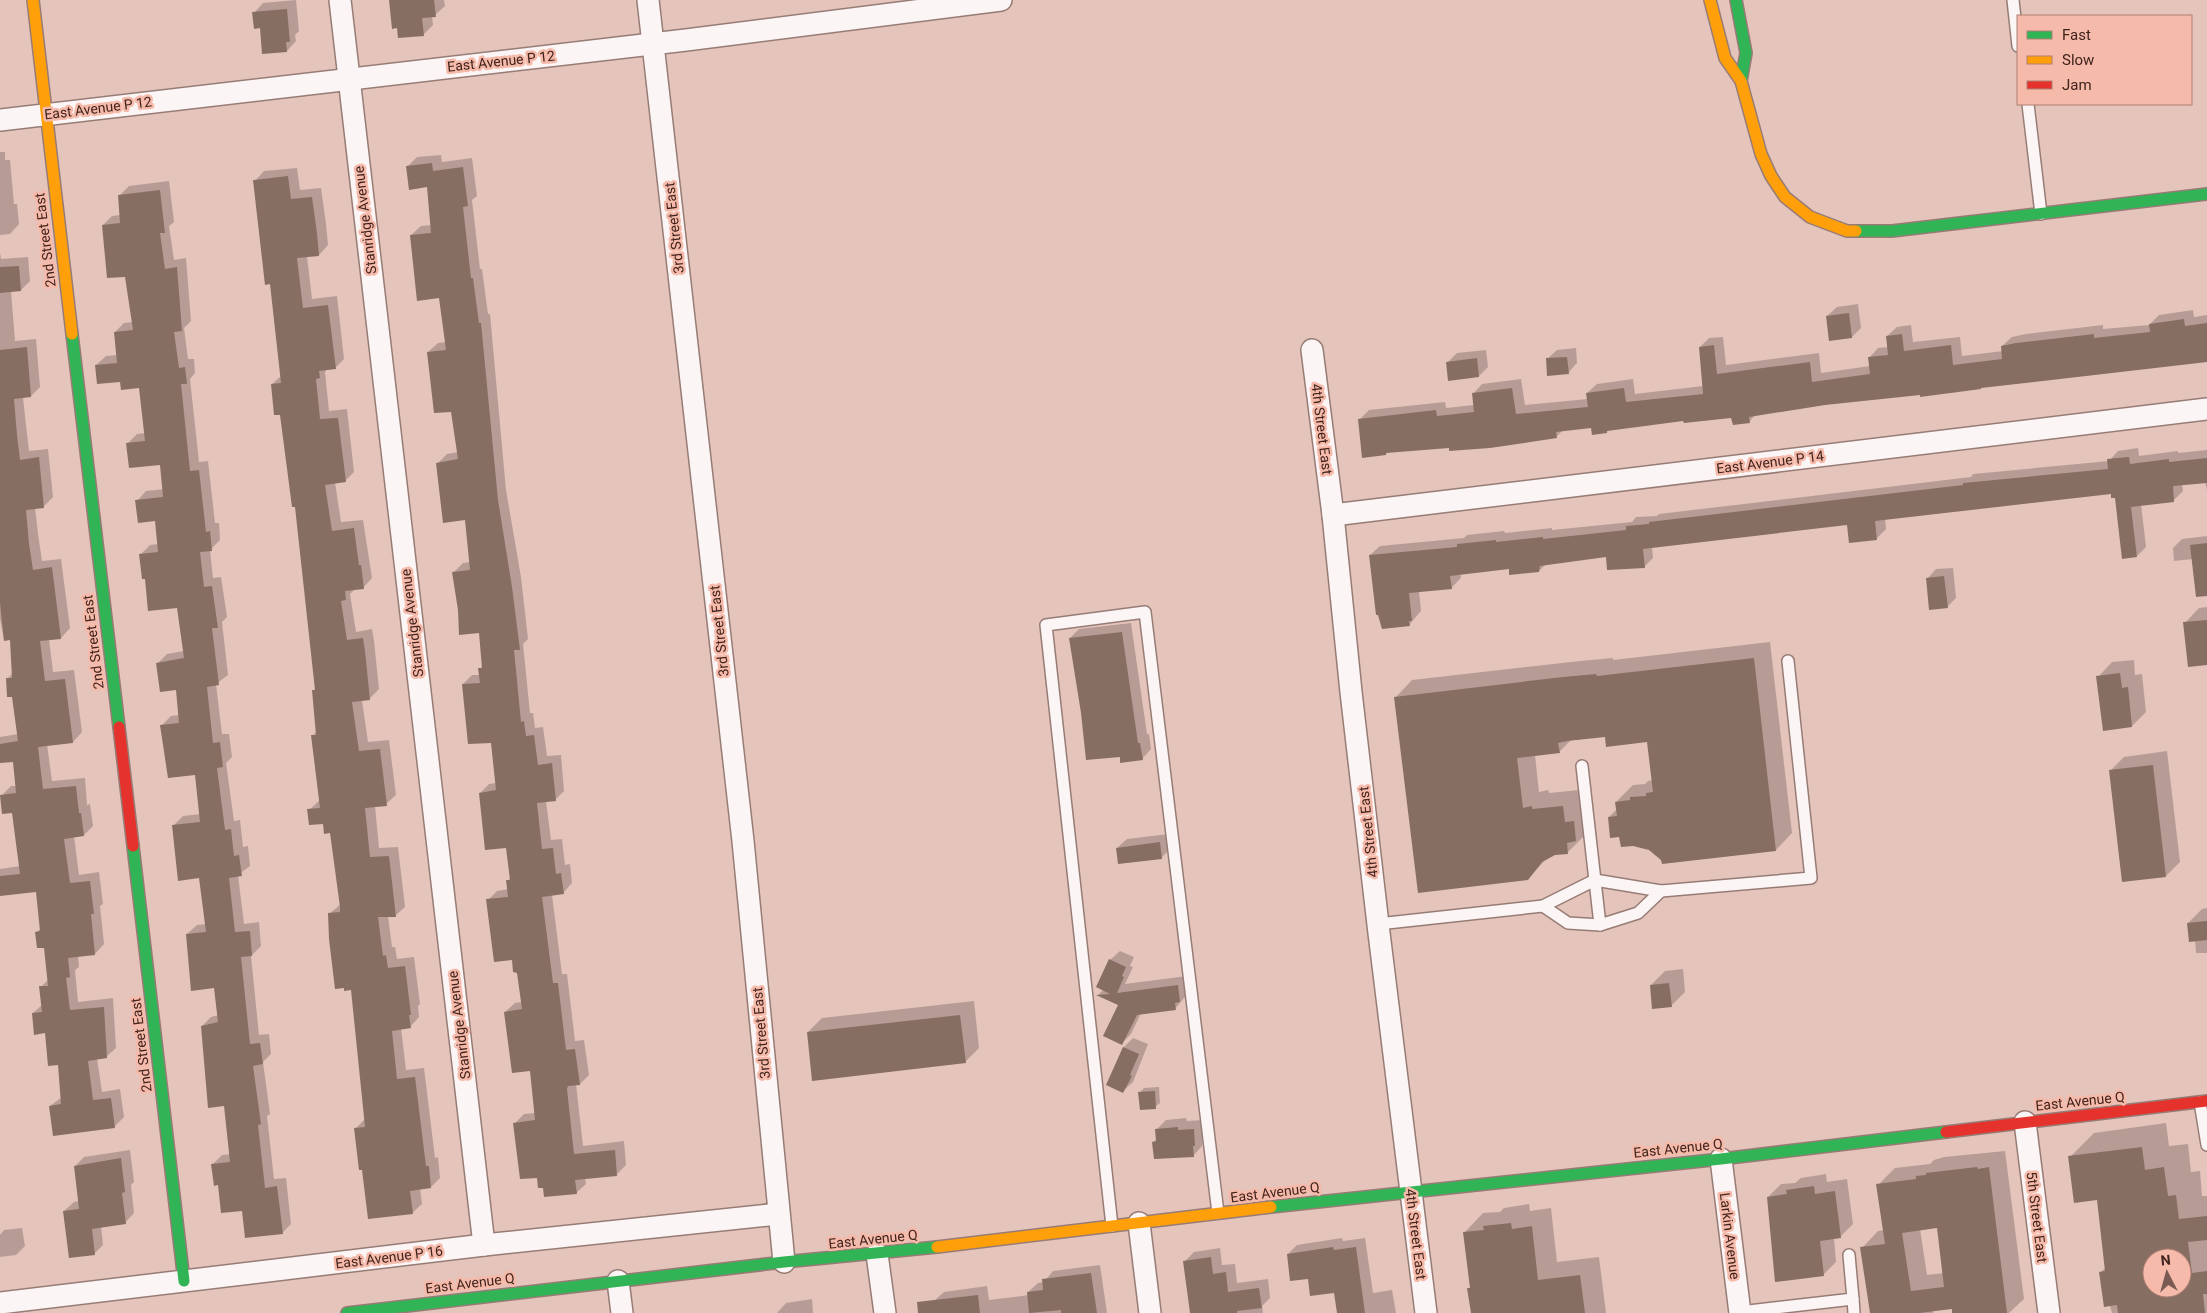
<svg xmlns="http://www.w3.org/2000/svg" width="2207" height="1313" font-family="Roboto,sans-serif">
<style>
.shadow{fill:#0003;fill-rule:evenodd}
.building{fill:#866e63;fill-rule:evenodd}
.lines{fill:none;stroke-linecap:round;stroke-linejoin:round}
.lane-casing{stroke:#977c76;stroke-width:14}
.street-casing{stroke:#977c76;stroke-width:24}
.fast-casing{stroke:#977c76;stroke-width:14}
.slow-casing{stroke:#977c76;stroke-width:14}
.jam-casing{stroke:#977c76;stroke-width:14}
.lane{stroke:#fbf6f5;stroke-width:11}
.street{stroke:#fbf6f5;stroke-width:21}
.fast{stroke:#30b455;stroke-width:11}
.slow{stroke:#ff9f0a;stroke-width:11}
.jam{stroke:#e5322d;stroke-width:11}
.labels{text-anchor:middle;dominant-baseline:central;stroke-width:5;stroke-linejoin:round;paint-order:stroke}
.street-label{font-size:14px;fill:#40231c;stroke:#f6baab}
</style>
<rect width="100%" height="100%" fill="#e5c4bc"/>
<g class="shadow">
<polygon points="296,0 299,31 295,35 296,41 287,51 261,27 254,13 263,3"/>
<polygon points="390,0 444,0 445,6 435,15 432,16 433,25 423,35"/>
<polygon points="0,152 5,152 5,160 10,160 14,204 17,204 19,224 10,234 0,235"/>
<polygon points="441,155 442,162 472,158 477,196 472,200 480,269 482,269 488,314 490,314 506,490 521,577 528,639 523,644 530,713 533,713 535,728 543,727 547,756 561,755 564,791 555,800 546,801 551,840 562,839 565,865 570,864 572,883 563,893 552,895 562,974 567,974 575,1041 584,1040 589,1075 580,1084 576,1084 583,1146 624,1141 626,1165 617,1174 585,1178 586,1184 576,1193 545,1186 515,1123 524,1114 535,1113 531,1069 505,1012 515,1003 522,1002 518,972 488,900 497,891 509,889 508,881 511,877 507,847 480,793 489,784 496,783 492,741 463,684 472,675 480,675 480,669 483,665 480,631 459,610 454,572 463,563 470,562 466,519 438,463 447,454 458,452 452,410 428,352 438,343 446,342 440,297 411,235 421,226 432,225 428,186 407,167 417,157"/>
<polygon points="297,168 300,190 321,188 326,224 328,245 319,255 307,256 312,299 337,296 344,359 335,368 327,369 325,372 329,411 347,409 354,472 345,481 335,482 341,522 363,520 372,578 363,588 355,589 350,594 356,632 372,629 374,641 379,689 369,699 362,700 368,742 389,740 396,795 386,804 375,806 379,848 398,847 405,907 395,916 388,916 392,947 395,947 397,959 414,957 420,1004 418,1006 419,1017 410,1027 401,1028 406,1070 424,1068 435,1158 438,1157 440,1178 431,1187 420,1188 422,1204 412,1213 363,1168 355,1129 365,1119 352,989 329,914 341,904 331,832 309,810 320,800 312,736 317,731 313,691 316,688 296,505 282,413 272,384 281,376 272,283 255,181 264,171"/>
<polygon points="169,181 174,222 169,226 174,260 186,258 191,321 184,328 188,359 194,359 195,373 190,379 199,462 208,461 215,523 219,523 220,540 210,550 213,578 221,577 227,617 222,622 228,675 216,684 222,734 229,734 232,757 226,763 234,821 240,820 243,847 248,846 250,866 238,875 244,924 259,922 261,946 251,956 259,1035 269,1034 271,1054 263,1062 270,1114 267,1116 274,1179 286,1178 291,1224 282,1233 243,1209 219,1184 213,1164 222,1155 231,1154 225,1105 202,1026 211,1017 219,1015 215,987 187,934 197,925 206,924 200,877 173,826 183,816 201,814 196,774 161,726 171,716 180,715 177,689 158,663 167,654 184,651 178,607 146,578 141,554 150,545 158,544 156,520 137,501 146,491 164,489 161,464 127,444 137,434 146,433 140,386 121,381 96,365 106,356 117,355 115,332 124,323 133,322 126,275 103,225 112,216 121,215 120,195 129,186"/>
<polygon points="0,252 1,259 28,257 30,281 21,290 11,291 15,341 36,339 40,387 31,396 23,397 26,425 29,451 48,449 53,497 44,506 35,507 38,534 42,561 61,559 70,628 61,638 49,639 53,672 74,670 82,732 73,742 47,744 52,781 85,778 87,805 90,804 93,826 84,835 74,836 79,875 99,872 103,904 100,906 104,944 95,954 78,955 79,967 75,970 78,1002 113,998 116,1048 106,1057 97,1058 102,1092 120,1089 124,1117 115,1126 50,1106 62,1097 59,1064 46,1032 33,1013 43,1004 41,987 49,979 45,946 37,932 41,928 37,891 0,895 0,869 20,866 13,812 2,795 11,786 16,786 14,760 0,762 0,737 18,734 13,695 7,679 13,673 11,639 4,640 0,619"/>
<polygon points="1858,304 1861,328 1852,337 1827,316 1837,307"/>
<polygon points="2193,310 2194,317 2207,315 2207,360 1879,397 1756,414 1749,422 1732,417 1684,419 1609,430 1606,432 1592,427 1563,430 1556,437 1388,452 1386,454 1359,420 1369,410 1445,402 1446,408 1474,405 1473,394 1482,384 1521,379 1525,405 1588,399 1587,393 1597,384 1633,379 1635,394 1703,386 1700,347 1709,338 1723,337 1726,365 1819,353 1821,373 1870,366 1869,358 1878,348 1889,347 1887,336 1897,327 1911,325 1913,342 1960,337 1962,356 2003,351 2002,346 2012,337 2026,334 2103,325 2103,329 2149,325 2159,315"/>
<polygon points="1576,348 1577,363 1568,373 1547,359 1557,350"/>
<polygon points="1486,350 1488,367 1479,376 1448,362 1457,353"/>
<polygon points="2138,448 2139,456 2178,451 2178,453 2207,450 2207,490 2205,482 2182,484 2183,491 2174,500 2141,504 2146,547 2137,556 2116,497 2112,493 1885,518 1886,529 1877,538 1848,523 1652,547 1653,558 1644,567 1607,556 1546,564 1539,571 1510,568 1460,573 1461,578 1451,588 1419,591 1421,611 1409,625 1370,555 1380,546 1464,538 1467,535 1504,531 1505,533 1552,528 1552,530 1632,522 1636,517 1657,516 1659,514 1971,477 1973,474 2109,461 2118,451"/>
<polygon points="2207,536 2207,567 2193,559 2174,561 2173,548 2182,539"/>
<polygon points="1953,568 1956,598 1947,607 1927,579 1936,569"/>
<polygon points="2207,607 2207,664 2185,623 2199,608"/>
<polygon points="1131,623 1147,734 1149,734 1151,749 1142,759 1121,755 1083,713 1070,638 1079,629"/>
<polygon points="1770,642 1792,833 1776,850 1662,859 1649,849 1621,835 1609,817 1617,809 1616,802 1633,785 1645,784 1648,781 1653,780 1648,741 1606,736 1571,740 1559,752 1535,755 1539,792 1548,790 1549,793 1579,790 1584,836 1568,852 1554,854 1548,857 1528,879 1396,697 1412,680 1580,661 1613,658 1613,660"/>
<polygon points="2134,660 2135,675 2142,674 2146,712 2132,726 2098,677 2112,662"/>
<polygon points="2167,751 2180,862 2166,876 2110,771 2124,757"/>
<polygon points="1169,834 1171,848 1162,857 1119,863 1117,848 1127,839"/>
<polygon points="2207,908 2207,953 2196,953 2195,940 2188,923 2202,909"/>
<polygon points="1120,951 1134,957 1130,966 1133,967 1125,984 1187,976 1189,992 1175,1009 1141,1013 1131,1034 1122,1043 1119,1005 1098,995 1104,989 1110,960"/>
<polygon points="1683,969 1685,992 1671,1006 1651,985 1665,971"/>
<polygon points="974,1001 979,1048 965,1062 808,1032 822,1018"/>
<polygon points="1133,1038 1148,1044 1133,1082 1123,1091 1124,1047"/>
<polygon points="1159,1087 1160,1103 1155,1107 1140,1092 1144,1088"/>
<polygon points="1186,1118 1187,1121 1203,1120 1204,1136 1202,1138 1202,1146 1193,1156 1154,1142 1157,1139 1156,1130 1166,1120"/>
<path d="M2166,1123L2169,1146L2188,1144L2191,1172L2200,1171L2202,1196H2207V1313H2112L2101,1272L2106,1267L2098,1199L2070,1157L2094,1133ZM2152,1258H2182V1288H2152Z"/>
<polygon points="130,1150 134,1182 131,1185 134,1213 125,1223 101,1226 103,1245 94,1254 64,1211 74,1202 79,1201 75,1166 84,1157"/>
<path d="M2005,1151L2024,1299L2009,1313H1954L1953,1308L1933,1310V1313H1871L1862,1248L1878,1231L1884,1230L1878,1185L1895,1168L1930,1164L1934,1160L1944,1157ZM1938,1226L1944,1273L1927,1275L1920,1229Z"/>
<polygon points="1826,1174 1827,1182 1847,1179 1853,1224 1840,1237 1834,1238 1836,1262 1823,1275 1768,1197 1781,1184 1795,1183 1801,1178"/>
<polygon points="1529,1204 1530,1211 1551,1208 1557,1262 1599,1257 1606,1313 1473,1313 1464,1233 1483,1213 1500,1212 1504,1208"/>
<polygon points="22,1228 25,1246 16,1255 0,1257 0,1235 4,1230"/>
<polygon points="1342,1238 1343,1241 1365,1238 1373,1293 1392,1290 1396,1313 1338,1313 1335,1292 1309,1278 1288,1254 1297,1245"/>
<polygon points="1220,1248 1222,1265 1235,1264 1237,1283 1268,1279 1270,1298 1262,1306 1263,1313 1207,1313 1185,1261 1194,1252"/>
<polygon points="1100,1265 1107,1313 936,1313 934,1301 944,1292 987,1286 989,1300 1029,1295 1028,1292 1038,1283 1044,1282 1053,1271"/>
<polygon points="812,1299 813,1313 777,1313 786,1303"/>
</g>
<g class="building">
<polygon points="389,0 434,0 436,17 422,18 424,36 398,38 397,28 392,29"/>
<polygon points="287,9 290,42 286,42 287,52 262,54 260,28 254,29 252,12"/>
<polygon points="432,163 433,171 463,167 468,206 463,207 471,278 473,278 479,323 481,323 498,500 512,587 520,650 514,650 521,722 524,721 526,736 534,735 538,765 552,763 556,801 537,803 542,849 553,848 556,874 561,873 564,894 542,897 553,983 558,983 566,1050 575,1049 580,1085 568,1086 567,1089 574,1154 615,1150 617,1176 575,1180 577,1194 544,1197 543,1188 538,1188 537,1178 520,1179 513,1123 535,1120 530,1071 512,1073 504,1012 522,1009 517,973 513,972 512,960 494,962 486,899 508,897 506,880 510,880 506,848 485,850 479,793 496,790 491,743 468,744 462,684 480,683 478,668 482,668 479,633 459,635 458,610 452,572 470,570 465,520 443,523 436,463 458,459 451,412 434,413 427,352 446,350 439,298 417,301 410,235 431,233 427,187 409,190 406,166"/>
<polygon points="288,176 291,199 312,197 317,233 319,256 297,258 303,308 328,305 336,369 319,371 320,378 316,379 320,419 338,418 346,482 325,485 332,531 354,528 359,565 361,565 364,589 345,591 346,600 341,601 347,640 363,638 365,651 370,700 352,702 359,751 380,749 387,806 365,808 370,857 389,856 396,917 378,917 383,956 386,955 388,968 405,966 411,1015 409,1015 411,1028 392,1031 397,1079 415,1077 426,1166 429,1166 431,1188 410,1191 413,1214 368,1219 362,1170 359,1170 354,1128 365,1127 351,990 344,991 344,988 335,989 329,939 328,913 340,912 340,907 330,833 324,834 323,824 309,825 307,809 320,808 311,735 316,735 312,690 315,690 295,507 292,507 280,415 274,415 271,384 281,383 270,284 265,285 253,180"/>
<polygon points="160,190 165,233 160,233 165,269 177,267 182,331 174,332 179,368 185,367 187,384 181,384 190,471 199,470 206,532 210,531 212,551 200,552 204,587 212,586 218,628 212,628 219,685 207,687 213,743 220,742 223,767 217,768 225,830 231,829 234,856 239,855 242,876 229,878 235,932 250,931 252,956 241,957 250,1044 260,1043 263,1064 253,1066 261,1124 258,1125 265,1188 277,1186 283,1234 245,1238 242,1211 221,1213 218,1185 214,1186 211,1164 230,1162 224,1106 208,1108 201,1026 218,1022 214,988 191,991 186,934 206,932 199,878 178,881 172,825 200,822 195,775 168,778 160,725 179,723 176,690 160,692 156,663 184,658 177,608 148,611 145,579 142,579 139,554 158,552 155,521 138,523 135,500 163,497 160,465 129,468 126,443 145,441 139,388 121,390 120,382 97,384 95,365 117,363 114,332 133,330 125,277 107,278 102,225 120,223 118,195"/>
<polygon points="19,266 21,291 0,293 0,267"/>
<polygon points="1849,313 1852,338 1829,341 1826,316"/>
<polygon points="2184,319 2185,326 2207,323 2207,362 1981,388 1981,389 1920,397 1920,395 1825,405 1749,417 1750,423 1733,425 1731,418 1684,423 1683,421 1607,431 1607,433 1592,435 1591,428 1556,432 1557,438 1490,448 1449,451 1449,448 1386,453 1386,455 1362,458 1358,419 1436,410 1437,416 1474,412 1472,393 1512,388 1516,414 1588,407 1586,393 1624,388 1626,402 1703,394 1699,347 1714,345 1717,374 1810,362 1812,382 1870,374 1868,357 1888,355 1886,336 1902,334 1904,351 1951,345 1953,365 2002,359 2001,346 2016,343 2094,334 2094,338 2150,332 2149,324"/>
<polygon points="27,347 31,397 14,399 17,435 20,460 39,457 44,508 26,510 29,544 33,570 52,567 61,639 40,641 45,681 65,679 73,743 38,747 43,789 76,786 79,813 81,813 84,836 64,839 70,883 90,881 94,914 91,914 95,955 68,958 70,977 66,978 70,1010 104,1007 107,1058 88,1061 93,1100 111,1098 115,1128 53,1136 49,1106 61,1104 58,1065 48,1066 45,1033 34,1035 32,1013 42,1012 39,986 48,986 44,948 37,948 35,932 40,931 36,892 0,896 0,876 20,874 12,813 2,814 0,795 16,793 13,762 0,763 0,744 18,741 12,697 7,697 6,678 12,678 10,640 4,641 0,603 0,350"/>
<polygon points="1567,357 1569,374 1547,376 1546,358"/>
<polygon points="1477,358 1479,377 1448,381 1446,362"/>
<polygon points="2129,457 2130,464 2169,459 2169,462 2207,458 2207,483 2173,486 2174,502 2131,507 2137,557 2122,559 2115,498 2111,498 2111,494 1875,521 1877,540 1849,543 1847,525 1643,549 1645,568 1607,570 1606,557 1540,566 1539,572 1509,575 1509,569 1450,576 1452,589 1409,593 1412,621 1409,621 1410,626 1382,629 1378,615 1376,615 1369,555 1457,547 1457,544 1496,540 1496,542 1543,537 1543,539 1626,530 1626,526 1649,524 1649,522 1963,485 1963,483 2108,469 2107,459"/>
<polygon points="2207,543 2207,596 2196,597 2190,545"/>
<polygon points="1944,576 1948,608 1929,610 1926,578"/>
<polygon points="2207,620 2207,665 2188,667 2183,622"/>
<polygon points="1122,632 1138,743 1140,743 1143,760 1120,763 1120,757 1086,760 1081,713 1069,638"/>
<polygon points="1754,658 1776,851 1662,864 1661,860 1649,850 1633,846 1621,847 1619,837 1610,838 1608,817 1617,816 1615,802 1630,800 1630,797 1646,796 1646,793 1653,792 1647,742 1606,747 1605,737 1567,741 1558,743 1560,753 1517,758 1523,808 1532,806 1532,809 1563,806 1565,822 1574,821 1576,841 1567,843 1568,854 1555,855 1542,862 1528,880 1418,893 1394,697 1563,677 1596,674 1597,676"/>
<polygon points="2120,673 2122,688 2128,687 2132,727 2103,731 2096,676"/>
<polygon points="2153,765 2166,877 2122,882 2109,770"/>
<polygon points="1160,842 1162,859 1118,864 1116,848"/>
<polygon points="2207,921 2207,940 2189,942 2187,923"/>
<polygon points="1109,959 1126,967 1122,976 1124,977 1117,993 1178,985 1180,1002 1175,1003 1176,1010 1137,1015 1122,1045 1103,1036 1118,1005 1096,995 1110,994 1096,987"/>
<polygon points="1669,983 1672,1007 1652,1009 1650,985"/>
<polygon points="960,1015 966,1063 812,1081 807,1032"/>
<polygon points="1123,1047 1139,1054 1130,1075 1132,1076 1123,1093 1106,1085"/>
<polygon points="1155,1091 1156,1109 1140,1110 1138,1092"/>
<polygon points="1178,1127 1178,1130 1194,1129 1195,1146 1193,1146 1194,1157 1154,1159 1152,1142 1156,1141 1155,1129"/>
<path d="M2142,1147L2145,1170L2164,1167L2168,1196L2176,1195L2179,1219L2207,1216V1240L2188,1242L2192,1273L2207,1271V1294H2203L2205,1313H2118L2117,1305L2104,1307L2099,1272L2105,1271L2097,1200L2074,1203L2068,1156ZM2152,1258H2182V1288H2152Z"/>
<polygon points="121,1158 125,1192 122,1193 126,1224 92,1229 95,1255 69,1258 63,1211 79,1209 74,1166"/>
<path d="M1977,1167L1978,1169L1989,1167L2007,1313H1952V1309L1919,1313H1870L1860,1247L1885,1244L1876,1184L1916,1179V1176L1926,1175V1173ZM1937,1228L1944,1287L1911,1291L1902,1233Z"/>
<polygon points="1814,1186 1815,1194 1835,1191 1841,1238 1820,1241 1824,1276 1775,1282 1767,1197 1787,1194 1786,1190"/>
<polygon points="1511,1223 1512,1229 1532,1226 1538,1280 1580,1275 1585,1313 1471,1313 1467,1288 1470,1288 1463,1232 1484,1230 1483,1226"/>
<polygon points="1333,1247 1334,1250 1356,1247 1365,1313 1337,1313 1334,1293 1310,1296 1308,1279 1290,1281 1287,1254"/>
<polygon points="1211,1257 1213,1274 1226,1272 1228,1292 1259,1288 1262,1308 1237,1311 1237,1313 1190,1313 1183,1261"/>
<polygon points="1091,1273 1097,1313 1061,1313 1061,1310 1029,1313 1027,1292 1043,1290 1042,1279"/>
<polygon points="978,1295 980,1313 918,1313 917,1302"/>
</g>
<g class="lines">
<g class="lane-casing">
<g id="lane">
<polyline points="2013,0 2018,46"/>
<polyline points="2028,104 2041,214"/>
<polyline points="1582,766 1600,925"/>
<polyline points="1543,906 1568,923 1600,925 1638,913 1661,891"/>
<polyline points="1378,924 1543,906 1595,880 1661,891 1811,878 1788,661"/>
<polyline points="2200,1102 2207,1145"/>
<polyline points="1112,1226 1046,625 1145,612 1218,1213"/>
<polyline points="1853,1299 1854,1313"/>
<polyline points="1740,1312 1853,1299 1849,1255"/>
</g>
</g>
<g class="street-casing">
<g id="street">
<polyline points="340,0 484,1245"/>
<polyline points="648,0 743,841 784,1262"/>
<polyline points="0,120 686,40 1001,0"/>
<polyline points="1312,350 1333,515 1351,692 1379,933 1426,1313"/>
<polyline points="1333,515 2207,409"/>
<polyline points="2025,1122 2049,1313"/>
<polyline points="1721,1159 1740,1313"/>
<polyline points="1139,1223 1150,1313"/>
<polyline points="877,1254 885,1313"/>
<polyline points="618,1281 622,1313"/>
<polyline points="0,1303 484,1245 778,1214"/>
</g>
</g>
<g class="fast-casing">
<g id="fast">
<polyline points="1736,0 1746,53 1741,81"/>
<polyline points="1856,231 1892,231 2207,194"/>
<polyline points="72,334 119,727"/>
<polyline points="133,846 184,1281"/>
<polyline points="1271,1207 1721,1159 1946,1132"/>
<polyline points="347,1313 784,1262 937,1247"/>
</g>
</g>
<g class="slow-casing">
<g id="slow">
<polyline points="33,0 72,334"/>
<polyline points="1710,0 1725,58 1741,81 1761,154 1771,176 1785,197 1810,217 1847,231 1856,231"/>
<polyline points="937,1247 1271,1207"/>
</g>
</g>
<g class="jam-casing">
<g id="jam">
<polyline points="119,727 133,846"/>
<polyline points="1946,1132 2207,1101"/>
</g>
</g>
<use href="#lane" class="lane"/>
<use href="#street" class="street"/>
<use href="#fast" class="fast"/>
<use href="#slow" class="slow"/>
<use href="#jam" class="jam"/>
</g>
<g class="labels">
<g class="street-label">
<text transform="translate(501 61) rotate(-6)">East Avenue P 12</text>
<text transform="translate(98 108) rotate(-7)">East Avenue P 12</text>
<text transform="translate(365 220) rotate(-97)">Stanridge Avenue</text>
<text transform="translate(674 228) rotate(-96)">3rd Street East</text>
<text transform="translate(45 240) rotate(-97)">2nd Street East</text>
<text transform="translate(1322 429) rotate(83)">4th Street East</text>
<text transform="translate(1770 462) rotate(-7)">East Avenue P 14</text>
<text transform="translate(412 623) rotate(-97)">Stanridge Avenue</text>
<text transform="translate(719 631) rotate(-96)">3rd Street East</text>
<text transform="translate(93 642) rotate(-97)">2nd Street East</text>
<text transform="translate(1368 832) rotate(-96)">4th Street East</text>
<text transform="translate(459 1025) rotate(-97)">Stanridge Avenue</text>
<text transform="translate(761 1033) rotate(-95)">3rd Street East</text>
<text transform="translate(141 1045) rotate(-97)">2nd Street East</text>
<text transform="translate(2080 1101) rotate(-6)">East Avenue Q</text>
<text transform="translate(1678 1148) rotate(-6)">East Avenue Q</text>
<text transform="translate(1275 1192) rotate(-7)">East Avenue Q</text>
<text transform="translate(2037 1217) rotate(83)">5th Street East</text>
<text transform="translate(1416 1234) rotate(83)">4th Street East</text>
<text transform="translate(1730 1236) rotate(83)">Larkin Avenue</text>
<text transform="translate(873 1239) rotate(-6)">East Avenue Q</text>
<text transform="translate(389 1257) rotate(-7)">East Avenue P 16</text>
<text transform="translate(470 1283) rotate(-7)">East Avenue Q</text>
</g>
</g>
<rect x="2017" y="15" width="175" height="90" fill="#f6baab" stroke="#ad7e72"/>
<rect x="2027" y="31" width="25" height="8" fill="#30b455" stroke="#ad7e72"/>
<text x="2062" y="40" font-size="15" fill="#40231c">Fast</text>
<rect x="2027" y="56" width="25" height="8" fill="#ff9f0a" stroke="#ad7e72"/>
<text x="2062" y="65" font-size="15" fill="#40231c">Slow</text>
<rect x="2027" y="81" width="25" height="8" fill="#e5322d" stroke="#ad7e72"/>
<text x="2062" y="90" font-size="15" fill="#40231c">Jam</text>
<g transform="translate(2167 1273) rotate(354)"><circle r="24" fill="#f6baab" stroke="#ad7e72"/>
<path d="M0-4L9 19L0 12L-9 19Z" fill="#7a5b54"/>
<text y="-8" font-size="14" font-weight="bold" text-anchor="middle" fill="#40231c">N</text>
</g>
</svg>
